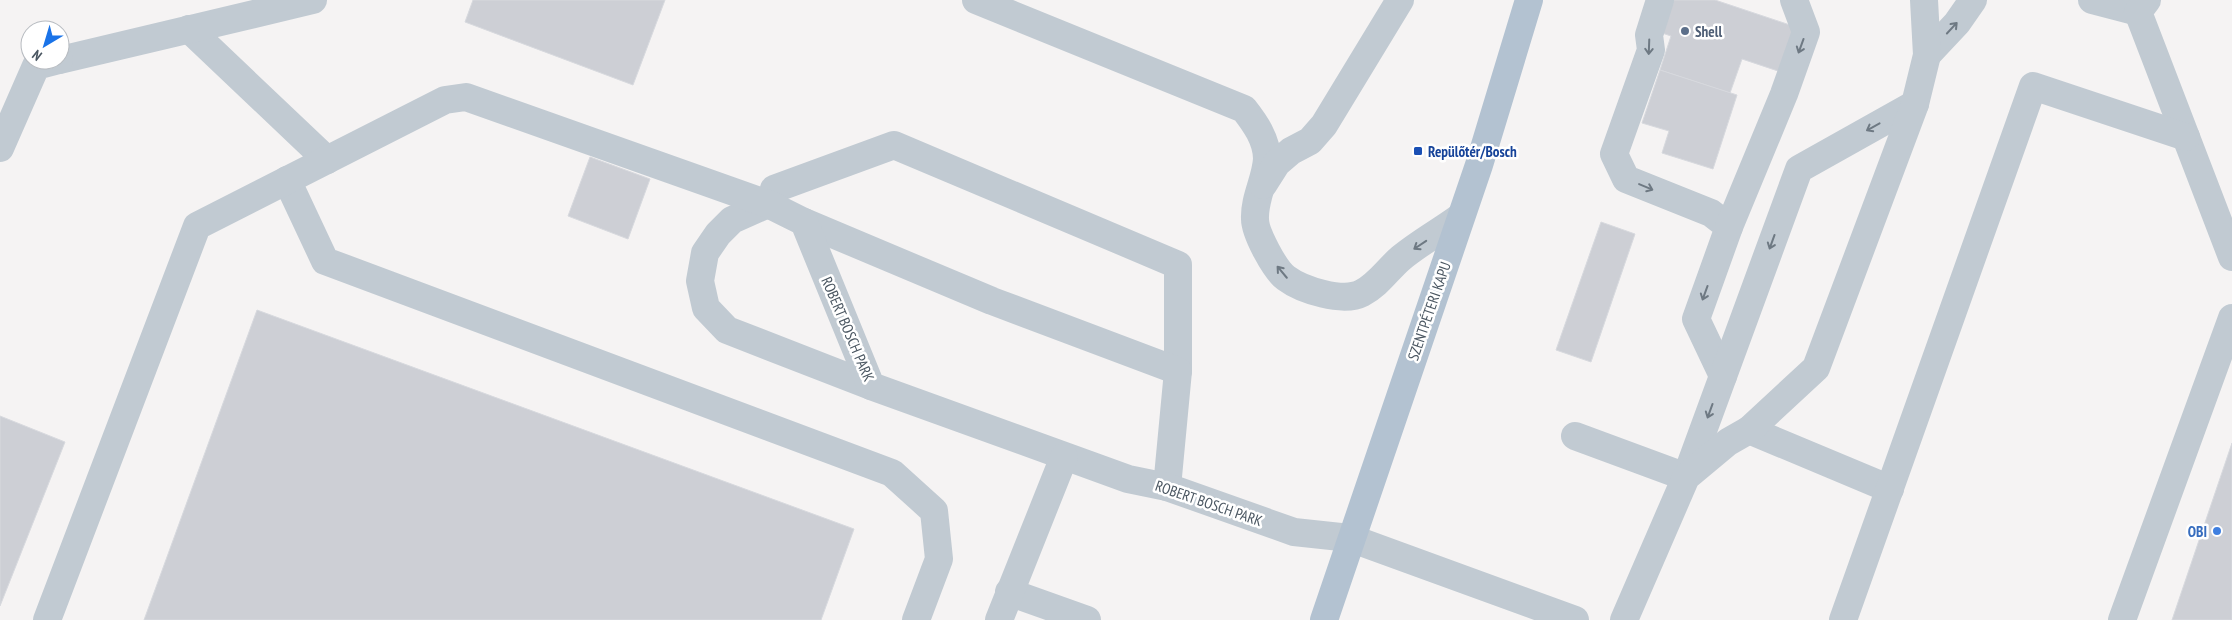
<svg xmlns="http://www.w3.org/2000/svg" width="2232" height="620" font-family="'PT Sans Narrow',sans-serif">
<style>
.building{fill:#cdcfd5;stroke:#d7d9de}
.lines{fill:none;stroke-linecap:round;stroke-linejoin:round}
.minor{stroke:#c1cad2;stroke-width:28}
.major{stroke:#b3c2d1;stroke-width:28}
.oneway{stroke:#6e7983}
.service-dot{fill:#5c6f8a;stroke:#fff;stroke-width:2}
.transit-dot{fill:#1a4fb4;stroke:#fff;stroke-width:2}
.shop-dot{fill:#3f7fe0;stroke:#fff;stroke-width:2}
.labels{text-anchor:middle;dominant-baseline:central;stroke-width:5;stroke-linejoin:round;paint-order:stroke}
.service-label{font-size:15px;font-weight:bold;fill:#4e5e75;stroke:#fff;text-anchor:start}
.transit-label{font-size:15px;font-weight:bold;fill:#164399;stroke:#fff;text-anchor:start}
.street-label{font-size:15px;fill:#4a5661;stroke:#fff}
.shop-label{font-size:15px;font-weight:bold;fill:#366cbe;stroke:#fff;text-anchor:end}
</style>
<rect width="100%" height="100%" fill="#f5f3f3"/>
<g class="building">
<polygon points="473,0 665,0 633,85 465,22"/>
<polygon points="1667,0 1715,0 1796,27 1781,72 1742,59 1730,93 1660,70 1671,36 1656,31"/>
<polygon points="1660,70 1737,95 1713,169 1662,153 1669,131 1642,123"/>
<polygon points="590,157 650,179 628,239 568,216"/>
<polygon points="1601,222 1635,234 1591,362 1556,350"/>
<polygon points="257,310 854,529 821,620 144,620"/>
<polygon points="0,416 65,442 0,606"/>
<polygon points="2232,443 2232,620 2172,620"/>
</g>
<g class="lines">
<g class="minor">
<path d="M976,0L1244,109C1255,123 1267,140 1267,159C1266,179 1254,198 1255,219C1255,233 1275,270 1286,278C1302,290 1343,303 1362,293C1378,285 1388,269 1401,258C1419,243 1441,231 1460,217"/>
<polyline points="1660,0 1649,35 1651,50 1614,154 1626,179 1711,213 1729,227 1696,319 1723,376"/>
<polyline points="2092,0 2138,12"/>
<polyline points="2147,0 2138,12 2232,257"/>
<polyline points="189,29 327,160"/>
<polyline points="1927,55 1957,23 1973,0"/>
<polyline points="60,60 313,0"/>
<polyline points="0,148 36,66 59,60"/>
<polyline points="287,180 325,261 892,473 934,511 939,559 916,620"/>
<polyline points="1263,185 1277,163 1291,151 1310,141 1324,125 1400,0"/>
<polyline points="774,189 894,145 1178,265 1178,371"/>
<polyline points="768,204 732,220 718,234 705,253 700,281 706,308 727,330 871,386"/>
<polyline points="804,222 992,301 1178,371 1167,487"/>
<polyline points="1729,227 1784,94 1806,32 1794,0"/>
<polyline points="1749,430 1890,489"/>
<polyline points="1575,436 1686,477 1799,169 1915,104"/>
<polyline points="1009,592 1087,620"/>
<polyline points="47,620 197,226 445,100 466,97 768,204 804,222 871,386 1128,479 1167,487 1294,532 1350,538 1575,620"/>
<polyline points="999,620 1064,457"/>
<polyline points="1624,620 1686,477 1728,442 1749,430 1816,368 1915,104 1927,55 1924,0"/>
<polyline points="1843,620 2033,86 2186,137"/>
<polyline points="2122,620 2232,318"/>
</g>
<polyline class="major" points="1324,620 1479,165 1529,0"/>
</g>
<defs><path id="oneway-shaft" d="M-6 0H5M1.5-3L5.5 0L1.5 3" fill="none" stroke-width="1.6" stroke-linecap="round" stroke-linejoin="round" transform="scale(1.25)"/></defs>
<g class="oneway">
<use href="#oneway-shaft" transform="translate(1952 28) rotate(-47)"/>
<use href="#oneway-shaft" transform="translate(1801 46) rotate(110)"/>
<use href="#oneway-shaft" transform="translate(1649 47) rotate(92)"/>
<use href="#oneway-shaft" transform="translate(1873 127) rotate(151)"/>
<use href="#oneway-shaft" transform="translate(1646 187) rotate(23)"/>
<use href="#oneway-shaft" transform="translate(1772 242) rotate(110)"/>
<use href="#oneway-shaft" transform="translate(1420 245) rotate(146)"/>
<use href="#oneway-shaft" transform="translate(1282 272) rotate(-130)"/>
<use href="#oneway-shaft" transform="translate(1705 293) rotate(110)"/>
<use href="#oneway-shaft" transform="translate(1710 411) rotate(110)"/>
</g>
<circle class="service-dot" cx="1685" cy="31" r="5"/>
<rect class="transit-dot" x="1413" y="146" width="10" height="10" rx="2.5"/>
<circle class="shop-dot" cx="2217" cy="531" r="5"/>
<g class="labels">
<g class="service-label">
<text x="1695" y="31">Shell</text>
</g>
<g class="transit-label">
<text x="1428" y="151">Repülőtér/Bosch</text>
</g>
<g class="street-label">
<text transform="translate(1429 311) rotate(-71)">SZENTPÉTERI KAPU</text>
<text transform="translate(848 329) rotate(67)">ROBERT BOSCH PARK</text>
<text transform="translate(1209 503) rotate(19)">ROBERT BOSCH PARK</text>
</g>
<g class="shop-label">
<text x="2207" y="531">OBI</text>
</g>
</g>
<g transform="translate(45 45) rotate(218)"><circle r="24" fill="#ffffff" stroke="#b7bbc0"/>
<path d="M0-4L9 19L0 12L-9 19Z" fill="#1a73e8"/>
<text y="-8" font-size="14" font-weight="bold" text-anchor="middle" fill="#4a5661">N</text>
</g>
</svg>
